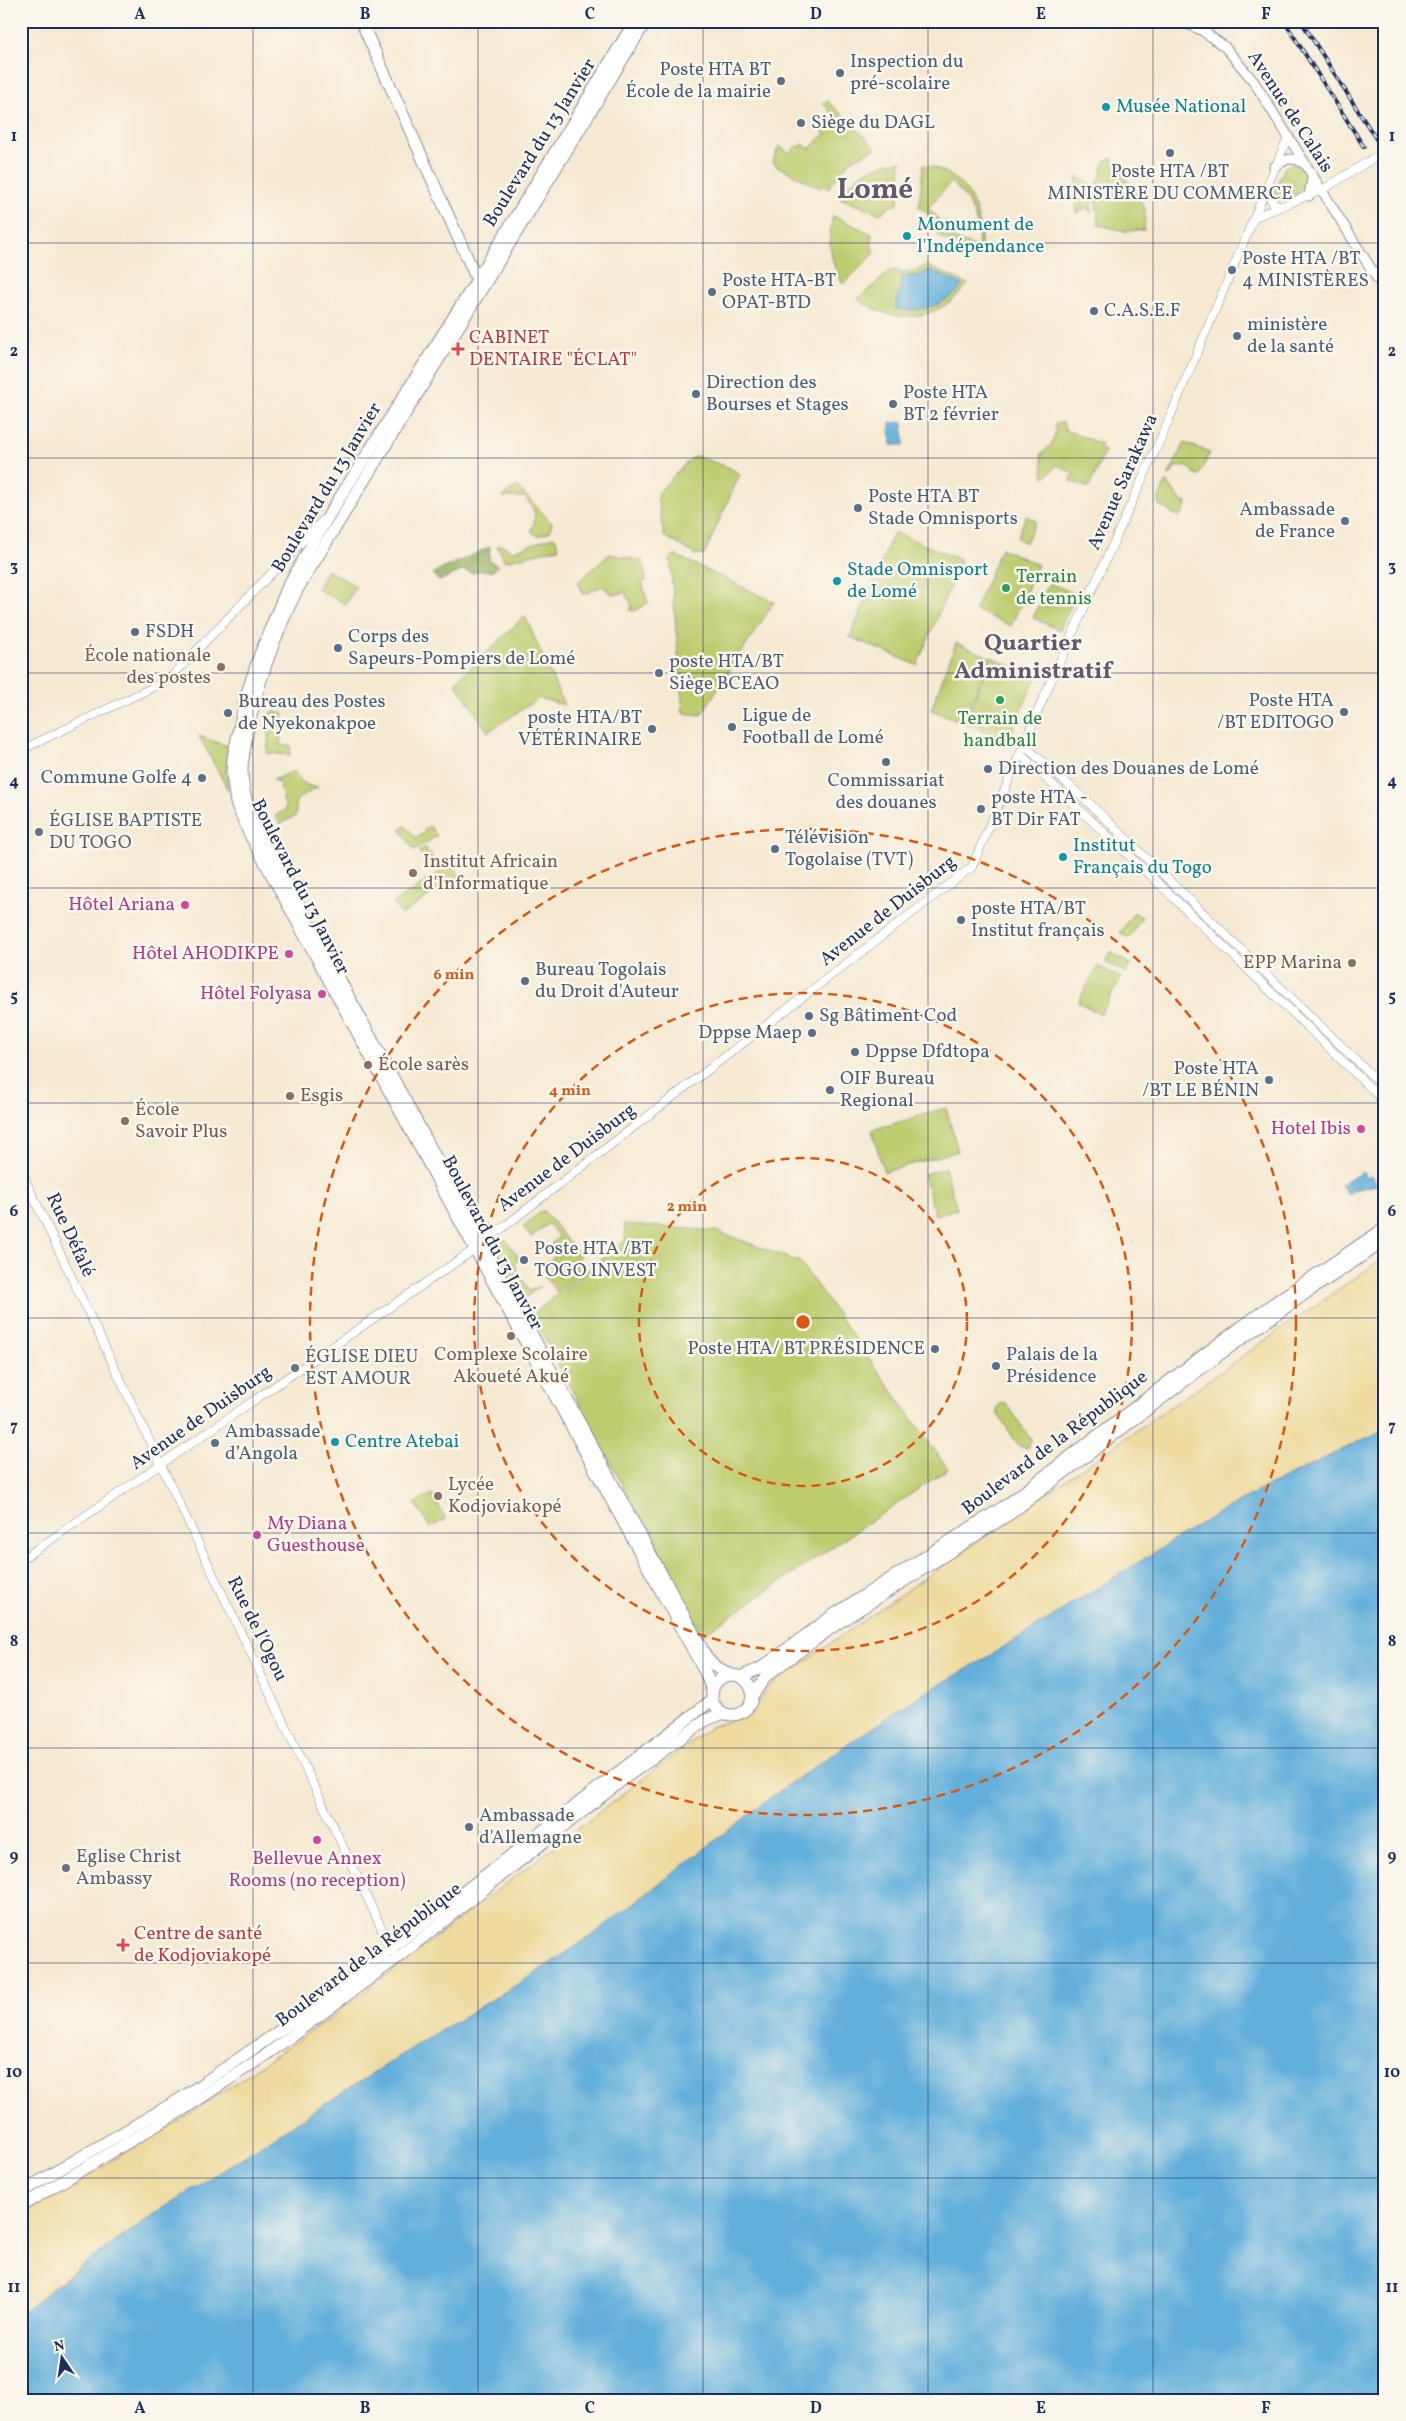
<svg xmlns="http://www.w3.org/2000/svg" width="1406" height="2421" font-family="Vollkorn,serif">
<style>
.green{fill:#becc6e;stroke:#6c7e66;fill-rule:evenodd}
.forest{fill:#96b061;stroke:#587060}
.sand{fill:#eeda9e;stroke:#84847e}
.water{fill:#62afdb;stroke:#3e6f9c}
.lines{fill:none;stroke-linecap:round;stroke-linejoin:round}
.tertiary-casing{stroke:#888c98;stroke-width:9}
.secondary-casing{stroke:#888c98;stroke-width:11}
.trunk-casing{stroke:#888c98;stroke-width:13}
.tertiary{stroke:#fff;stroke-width:8}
.secondary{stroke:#fff;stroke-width:9}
.trunk{stroke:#fff;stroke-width:11}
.rail-casing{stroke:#1b2f5e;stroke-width:4}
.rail{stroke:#fbf7ec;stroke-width:2;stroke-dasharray:5.5;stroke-linecap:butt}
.grid{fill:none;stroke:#1b2f5e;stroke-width:1;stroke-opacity:0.55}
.ring{fill:none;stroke:#de5710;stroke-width:2.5;stroke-dasharray:9 6}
.service-dot{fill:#5c6f8a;stroke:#fbf7ec;stroke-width:2}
.culture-dot{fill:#0f9aa8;stroke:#fbf7ec;stroke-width:2}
.health-dot{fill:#e0444e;stroke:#fbf7ec;stroke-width:2}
.leisure-dot{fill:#2e9e5b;stroke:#fbf7ec;stroke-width:2}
.education-dot{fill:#8d6e63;stroke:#fbf7ec;stroke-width:2}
.worship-dot{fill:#6b7280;stroke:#fbf7ec;stroke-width:2}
.hotel-dot{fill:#d1479c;stroke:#fbf7ec;stroke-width:2}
.labels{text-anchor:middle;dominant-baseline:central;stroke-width:5;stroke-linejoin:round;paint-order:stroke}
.service-label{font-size:19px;fill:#4e5e75;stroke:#fbf7ec;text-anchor:start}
.culture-label{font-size:19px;fill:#0d838f;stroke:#fbf7ec;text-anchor:start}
.street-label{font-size:19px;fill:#1b2f5e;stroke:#fbf7ec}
.health-label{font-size:19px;fill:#be3a42;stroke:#fbf7ec;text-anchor:start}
.leisure-label{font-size:19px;fill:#27864d;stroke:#fbf7ec;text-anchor:start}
.education-label{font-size:19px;fill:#785e54;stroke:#fbf7ec;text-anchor:start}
.worship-label{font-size:19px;fill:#5b616d;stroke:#fbf7ec;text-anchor:start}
.hotel-label{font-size:19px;fill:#b23c85;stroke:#fbf7ec;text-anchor:end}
.district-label{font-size:24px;font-weight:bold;fill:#60596f;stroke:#fbf7ec}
.town-label{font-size:29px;font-weight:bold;fill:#60596f;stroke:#fbf7ec}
.centre{fill:#de5710;stroke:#fbf7ec;stroke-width:2.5}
.ring-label{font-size:15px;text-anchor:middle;font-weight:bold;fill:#de5710;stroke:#fbf7ec;stroke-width:5;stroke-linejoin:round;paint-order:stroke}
.neatline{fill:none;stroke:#1b2f5e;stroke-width:2}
.grid-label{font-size:16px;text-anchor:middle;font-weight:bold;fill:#1b2f5e}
</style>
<rect width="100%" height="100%" fill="#fbf7ec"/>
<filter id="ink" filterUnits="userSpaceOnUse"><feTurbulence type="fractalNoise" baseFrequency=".02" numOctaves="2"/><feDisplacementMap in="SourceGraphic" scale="10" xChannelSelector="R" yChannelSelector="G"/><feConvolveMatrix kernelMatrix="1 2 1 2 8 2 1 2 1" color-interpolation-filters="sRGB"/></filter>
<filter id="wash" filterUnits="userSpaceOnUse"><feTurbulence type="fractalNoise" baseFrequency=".0096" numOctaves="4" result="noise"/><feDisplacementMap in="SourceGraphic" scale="20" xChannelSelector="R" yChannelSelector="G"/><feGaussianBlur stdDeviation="1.12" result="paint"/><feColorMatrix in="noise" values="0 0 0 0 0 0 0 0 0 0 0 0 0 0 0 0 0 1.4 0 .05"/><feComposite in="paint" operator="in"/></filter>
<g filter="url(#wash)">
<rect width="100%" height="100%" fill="#f5e9d2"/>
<g class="green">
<polygon points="828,101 876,148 850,161 828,188 822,186 820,188 775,165 773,161 779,146 789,153 797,146 799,147 804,144 809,149 825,134 820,128 825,123 822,120 831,112 823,104"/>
<polygon points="1112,158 1145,208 1144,230 1125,231 1099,225 1095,193 1105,161"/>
<path d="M901,161L898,204L890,206L880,214L840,198C854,174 874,164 901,161Z"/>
<polygon points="1292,164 1300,167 1308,183 1307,189 1281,201 1277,201 1273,192 1285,167"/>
<path d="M923,165C969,172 984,214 981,256L938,236L933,218L919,207ZM951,182C970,199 981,222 978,248L942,233L938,218L928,208Z"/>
<polygon points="1077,177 1093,185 1091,213 1087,208 1076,213"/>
<path d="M833,216L872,234L871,244L875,253L843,284C830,264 827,239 833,216Z"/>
<path d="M926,265L968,284C940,320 896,327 858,299L892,269C904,274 915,272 926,265Z"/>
<path d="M1063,422L1065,430L1101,444L1099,448L1105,451L1089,488L1070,481L1074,474L1058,465L1044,478L1041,454C1051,447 1057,438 1055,424Z"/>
<polygon points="1185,443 1209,452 1209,455 1198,477 1187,466 1175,467 1171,475 1168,476"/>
<polygon points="696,456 730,468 740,474 704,555 695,554 664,536 657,494 686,463"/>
<polygon points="1166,481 1183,503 1187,502 1182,514 1178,517 1159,505 1158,501"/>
<path d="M517,486L552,523L549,532L538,536L531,531C538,516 535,508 524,497H502Z"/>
<polygon points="1026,516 1036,521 1026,543 1017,538"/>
<polygon points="894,532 961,560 917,665 850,637"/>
<polygon points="552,537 556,539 559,548 505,561 497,546 502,545 513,551"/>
<polygon points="1001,548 1038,565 1011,626 975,610"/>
<path d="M610,554L643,561L646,581L642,582L648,603L634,611L630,610L632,606L625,592C611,597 612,594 602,586L584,595L578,582Z"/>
<polygon points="675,555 774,602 701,715 683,713 670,558"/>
<polygon points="327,570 356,586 346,604 317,589"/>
<polygon points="1049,583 1076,594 1060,630 1033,618"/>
<polygon points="525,616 564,705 539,698 488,732 455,682"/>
<polygon points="956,643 990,657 963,722 931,710"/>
<polygon points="991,657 1036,677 1008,741 965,723"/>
<polygon points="271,712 284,713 280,745 291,746 290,755 267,753"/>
<polygon points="199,736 230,747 226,769 228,790"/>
<path d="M294,771C297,780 309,788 318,787L296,800V816L280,824L275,816L286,809L279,783L273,780Z"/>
<polygon points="405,826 416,838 426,832 424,829 430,826 437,836 414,850 400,829"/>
<polygon points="425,847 437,866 431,870 419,851"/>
<polygon points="452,864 460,876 401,915 393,903"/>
<polygon points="1134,912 1142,917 1129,938 1120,933"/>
<polygon points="1110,952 1131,964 1126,973 1105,962"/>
<polygon points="1098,966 1121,978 1101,1014 1078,1002"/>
<polygon points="946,1108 958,1151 884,1172 872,1130"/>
<polygon points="945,1168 957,1209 935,1215 924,1174"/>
<polygon points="543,1210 580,1256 573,1262 581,1273 557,1292 544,1276 554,1269 548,1262 557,1254 550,1245 559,1237 548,1224 531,1237 523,1226"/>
<polygon points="624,1224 716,1231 800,1262 948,1469 702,1635 532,1315 626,1240"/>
<polygon points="505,1239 520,1259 514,1263 529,1291 540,1286 523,1300 509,1276 513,1273 504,1258 501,1259 496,1251 497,1245"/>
<polygon points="1001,1403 1007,1404 1031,1440 1028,1448 1019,1446 997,1413 997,1407"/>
<polygon points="432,1494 446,1519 430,1528 415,1503"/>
</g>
<polygon class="forest" points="490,547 489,560 498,566 492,572 483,570 472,573 464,570 439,581 433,575 435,572"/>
<polygon class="sand" points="1385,1257 1385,1429 1266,1487 1198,1525 988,1657 918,1697 789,1784 590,1937 528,1978 425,2040 156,2213 65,2278 21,2314 21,2214 190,2114 334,2015 711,1727 748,1714 771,1685"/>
<g class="water">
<path d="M929,270L963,285C946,305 921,313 895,309L902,277L920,275Z"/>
<polygon points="903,422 904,445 891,445 890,423"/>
<polygon points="1362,1172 1367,1178 1371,1176 1377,1185 1354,1190 1349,1195 1341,1185"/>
<polygon points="1385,1429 1385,2400 21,2400 21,2314 65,2278 156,2213 425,2040 528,1978 590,1937 789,1784 918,1697 988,1657 1198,1525 1266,1487"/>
</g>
</g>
<g filter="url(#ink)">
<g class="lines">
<g class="tertiary-casing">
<g id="tertiary">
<polyline points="1266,190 1273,203 1280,207"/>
<polyline points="1255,217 1322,190 1385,151"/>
<polyline points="1024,745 1089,803 1385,1088"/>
<polyline points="21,750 168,680 323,520"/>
<polyline points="1020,754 1153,878 1385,1102"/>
<polyline points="21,1171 393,1952"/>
<polyline points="21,1560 475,1249 972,867 1043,699 1165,429 1288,137"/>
</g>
</g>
<g class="secondary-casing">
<g id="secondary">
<polyline points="1181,21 1203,31 1225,47 1254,82 1385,291"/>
<path d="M1274,167C1284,160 1292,155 1303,163"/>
<polyline points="1309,196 1312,178"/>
</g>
</g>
<g class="trunk-casing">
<g id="trunk">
<polyline points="361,21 479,284"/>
<polyline points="635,21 477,280 329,515 288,586 260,654 246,696 233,758 232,774 236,803 249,833 706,1674 712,1691"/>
<path d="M646,21L297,590C274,637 256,687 246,739C245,749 242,759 242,770C242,787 246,803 252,818L707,1658L715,1666L731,1675"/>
<circle cx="732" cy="1695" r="20"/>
<polyline points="740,1677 761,1668 832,1616 1008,1504 1210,1350 1274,1303 1385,1228"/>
<polyline points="752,1696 767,1675 838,1623 1011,1513 1216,1357 1309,1291 1385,1241"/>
<polyline points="21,2192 180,2099 320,2003 712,1700"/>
<polyline points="21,2206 184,2109 270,2052 397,1958 625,1778 706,1720 724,1713"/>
</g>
</g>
<use href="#tertiary" class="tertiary"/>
<use href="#secondary" class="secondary"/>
<use href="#trunk" class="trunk"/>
<g class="rail-casing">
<g id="rail">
<polyline points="1284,21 1364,147"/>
<polyline points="1301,21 1376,139"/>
</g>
</g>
<use href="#rail" class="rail"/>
</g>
</g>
<path class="grid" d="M253,21V2400M478,21V2400M703,21V2400M928,21V2400M1153,21V2400M21,243H1385M21,458H1385M21,673H1385M21,888H1385M21,1103H1385M21,1318H1385M21,1533H1385M21,1748H1385M21,1963H1385M21,2178H1385"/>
<g class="ring">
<circle cx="803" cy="1322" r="164"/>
<circle cx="803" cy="1322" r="329"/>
<circle cx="803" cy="1322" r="493"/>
</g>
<g class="service-dot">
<circle cx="840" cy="73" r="5"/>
<circle cx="781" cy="81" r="5"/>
<circle cx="801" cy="123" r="5"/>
<circle cx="1170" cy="153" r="5"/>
<circle cx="1232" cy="270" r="5"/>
<circle cx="712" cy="292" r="5"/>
<circle cx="1094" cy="311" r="5"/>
<circle cx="1237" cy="336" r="5"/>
<circle cx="696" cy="394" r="5"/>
<circle cx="893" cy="404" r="5"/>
<circle cx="858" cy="508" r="5"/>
<circle cx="1345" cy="521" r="5"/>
<circle cx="135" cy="632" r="5"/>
<circle cx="338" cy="648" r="5"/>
<circle cx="659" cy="673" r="5"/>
<circle cx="1344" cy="712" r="5"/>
<circle cx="228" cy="713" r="5"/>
<circle cx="732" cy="727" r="5"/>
<circle cx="652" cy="729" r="5"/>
<circle cx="886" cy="762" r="5"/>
<circle cx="988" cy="769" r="5"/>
<circle cx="202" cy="778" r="5"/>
<circle cx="981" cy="809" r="5"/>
<circle cx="775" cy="849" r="5"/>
<circle cx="961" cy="920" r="5"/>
<circle cx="525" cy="981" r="5"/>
<circle cx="809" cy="1016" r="5"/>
<circle cx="812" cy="1033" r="5"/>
<circle cx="855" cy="1052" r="5"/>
<circle cx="1269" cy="1080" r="5"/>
<circle cx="830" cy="1090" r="5"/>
<circle cx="524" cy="1260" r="5"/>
<circle cx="935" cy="1349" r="5"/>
<circle cx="996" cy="1366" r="5"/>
<circle cx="215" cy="1443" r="5"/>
<circle cx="469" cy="1827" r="5"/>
</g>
<g class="culture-dot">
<circle cx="1106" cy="107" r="5"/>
<circle cx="907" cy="236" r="5"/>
<circle cx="837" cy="581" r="5"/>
<circle cx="1063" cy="857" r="5"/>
<circle cx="335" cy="1442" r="5"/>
</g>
<g class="health-dot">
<path d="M455.5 341.5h5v5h5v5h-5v5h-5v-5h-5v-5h5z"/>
<path d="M120.5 1937.5h5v5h5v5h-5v5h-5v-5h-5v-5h5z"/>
</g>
<g class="leisure-dot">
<circle cx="1006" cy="588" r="5"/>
<circle cx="1000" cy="700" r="5"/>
</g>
<g class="education-dot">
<circle cx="221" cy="667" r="5"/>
<circle cx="413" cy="873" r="5"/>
<circle cx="1352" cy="963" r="5"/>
<circle cx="368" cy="1065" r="5"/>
<circle cx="290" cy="1096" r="5"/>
<circle cx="125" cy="1121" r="5"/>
<circle cx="511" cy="1336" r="5"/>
<circle cx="438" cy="1496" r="5"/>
</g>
<g class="worship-dot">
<circle cx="39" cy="832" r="5"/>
<circle cx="295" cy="1368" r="5"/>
<circle cx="66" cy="1868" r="5"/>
</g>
<g class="hotel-dot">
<circle cx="185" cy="905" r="5"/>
<circle cx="289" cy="954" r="5"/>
<circle cx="322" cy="994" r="5"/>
<circle cx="1361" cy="1129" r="5"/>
<circle cx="257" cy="1535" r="5"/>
<circle cx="317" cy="1840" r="5"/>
</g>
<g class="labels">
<g class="service-label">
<text x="850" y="62">Inspection du<tspan x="850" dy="22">pré-scolaire</tspan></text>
<text x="771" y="70" text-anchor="end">Poste HTA BT<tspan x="771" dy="22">École de la mairie</tspan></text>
<text x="811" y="123">Siège du DAGL</text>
<text x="1170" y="172" text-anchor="middle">Poste HTA /BT<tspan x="1170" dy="22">MINISTÈRE DU COMMERCE</tspan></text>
<text x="1242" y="259">Poste HTA /BT<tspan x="1242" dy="22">4 MINISTÈRES</tspan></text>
<text x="722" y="281">Poste HTA-BT<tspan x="722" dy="22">OPAT-BTD</tspan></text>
<text x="1104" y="311">C.A.S.E.F</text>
<text x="1247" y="325">ministère<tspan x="1247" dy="22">de la santé</tspan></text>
<text x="706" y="383">Direction des<tspan x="706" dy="22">Bourses et Stages</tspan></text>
<text x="903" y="393">Poste HTA<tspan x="903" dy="22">BT 2 février</tspan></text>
<text x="868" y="497">Poste HTA BT<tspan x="868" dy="22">Stade Omnisports</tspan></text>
<text x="1335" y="510" text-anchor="end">Ambassade<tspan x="1335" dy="22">de France</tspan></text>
<text x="145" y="632">FSDH</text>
<text x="348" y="637">Corps des<tspan x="348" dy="22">Sapeurs-Pompiers de Lomé</tspan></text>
<text x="669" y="662">poste HTA/BT<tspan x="669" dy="22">Siège BCEAO</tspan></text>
<text x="1334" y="701" text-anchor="end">Poste HTA<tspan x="1334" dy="22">/BT EDITOGO</tspan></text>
<text x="238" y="702">Bureau des Postes<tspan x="238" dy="22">de Nyekonakpoe</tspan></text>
<text x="742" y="716">Ligue de<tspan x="742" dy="22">Football de Lomé</tspan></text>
<text x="642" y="718" text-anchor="end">poste HTA/BT<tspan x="642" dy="22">VÉTÉRINAIRE</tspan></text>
<text x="998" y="769">Direction des Douanes de Lomé</text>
<text x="192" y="778" text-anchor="end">Commune Golfe 4</text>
<text x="886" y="781" text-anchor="middle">Commissariat<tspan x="886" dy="22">des douanes</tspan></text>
<text x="991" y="798">poste HTA -<tspan x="991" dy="22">BT Dir FAT</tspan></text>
<text x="785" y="838">Télévision<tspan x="785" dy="22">Togolaise (TVT)</tspan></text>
<text x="971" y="909">poste HTA/BT<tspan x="971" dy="22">Institut français</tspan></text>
<text x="535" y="970">Bureau Togolais<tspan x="535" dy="22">du Droit d'Auteur</tspan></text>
<text x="819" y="1016">Sg Bâtiment Cod</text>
<text x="802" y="1033" text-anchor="end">Dppse Maep</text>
<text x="865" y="1052">Dppse Dfdtopa</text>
<text x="1259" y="1069" text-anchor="end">Poste HTA<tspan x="1259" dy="22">/BT LE BÉNIN</tspan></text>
<text x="840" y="1079">OIF Bureau<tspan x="840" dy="22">Regional</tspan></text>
<text x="534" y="1249">Poste HTA /BT<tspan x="534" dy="22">TOGO INVEST</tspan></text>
<text x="925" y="1349" text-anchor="end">Poste HTA/ BT PRÉSIDENCE</text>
<text x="1006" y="1355">Palais de la<tspan x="1006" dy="22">Présidence</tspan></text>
<text x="225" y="1432">Ambassade<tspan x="225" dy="22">d’Angola</tspan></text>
<text x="479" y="1816">Ambassade<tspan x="479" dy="22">d'Allemagne</tspan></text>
</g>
<g class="culture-label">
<text x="1116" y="107">Musée National</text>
<text x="917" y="225">Monument de<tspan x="917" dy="22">l'Indépendance</tspan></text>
<text x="847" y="570">Stade Omnisport<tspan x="847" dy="22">de Lomé</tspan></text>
<text x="1073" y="846">Institut<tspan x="1073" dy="22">Français du Togo</tspan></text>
<text x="345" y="1442">Centre Atebai</text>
</g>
<g class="street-label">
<text transform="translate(1290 112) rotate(57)">Avenue de Calais</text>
<text transform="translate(540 143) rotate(-58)">Boulevard du 13 Janvier</text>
<text transform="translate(1123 482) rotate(-66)">Avenue Sarakawa</text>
<text transform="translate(327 488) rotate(-59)">Boulevard du 13 Janvier</text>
<text transform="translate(300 887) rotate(63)">Boulevard du 13 Janvier</text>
<text transform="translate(888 911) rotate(-38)">Avenue de Duisburg</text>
<text transform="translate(567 1158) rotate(-37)">Avenue de Duisburg</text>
<text transform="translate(70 1235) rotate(65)">Rue Défalé</text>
<text transform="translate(492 1243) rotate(62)">Boulevard du 13 Janvier</text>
<text transform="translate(201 1418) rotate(-35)">Avenue de Duisburg</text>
<text transform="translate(1055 1443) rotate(-37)">Boulevard de la République</text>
<text transform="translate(257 1629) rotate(64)">Rue de l'Ogou</text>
<text transform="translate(369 1955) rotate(-37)">Boulevard de la République</text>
</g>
<g class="health-label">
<text x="469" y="338">CABINET<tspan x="469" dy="22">DENTAIRE "ÉCLAT"</tspan></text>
<text x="134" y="1934">Centre de santé<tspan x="134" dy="22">de Kodjoviakopé</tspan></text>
</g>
<g class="leisure-label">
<text x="1016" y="577">Terrain<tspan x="1016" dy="22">de tennis</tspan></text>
<text x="1000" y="719" text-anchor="middle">Terrain de<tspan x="1000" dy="22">handball</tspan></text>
</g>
<g class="education-label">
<text x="211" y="656" text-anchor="end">École nationale<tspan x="211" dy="22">des postes</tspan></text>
<text x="423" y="862">Institut Africain<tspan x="423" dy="22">d'Informatique</tspan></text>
<text x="1342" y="963" text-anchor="end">EPP Marina</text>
<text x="378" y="1065">École sarès</text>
<text x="300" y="1096">Esgis</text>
<text x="135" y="1110">École<tspan x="135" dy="22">Savoir Plus</tspan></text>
<text x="511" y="1355" text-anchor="middle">Complexe Scolaire<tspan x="511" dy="22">Akoueté Akué</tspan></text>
<text x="448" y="1485">Lycée<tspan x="448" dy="22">Kodjoviakopé</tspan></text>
</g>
<g class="worship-label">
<text x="49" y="821">ÉGLISE BAPTISTE<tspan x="49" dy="22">DU TOGO</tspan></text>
<text x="305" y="1357">ÉGLISE DIEU<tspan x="305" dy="22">EST AMOUR</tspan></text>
<text x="76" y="1857">Eglise Christ<tspan x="76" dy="22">Ambassy</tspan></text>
</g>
<g class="hotel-label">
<text x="175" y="905">Hôtel Ariana</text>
<text x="279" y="954">Hôtel AHODIKPE</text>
<text x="312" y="994">Hôtel Folyasa</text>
<text x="1351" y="1129">Hotel Ibis</text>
<text x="267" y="1524" text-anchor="start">My Diana<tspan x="267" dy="22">Guesthouse</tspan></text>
<text x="317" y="1859" text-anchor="middle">Bellevue Annex<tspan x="317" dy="22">Rooms (no reception)</tspan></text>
</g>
<g class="district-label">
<text x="1033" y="644">Quartier<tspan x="1033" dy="28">Administratif</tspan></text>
</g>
<g class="town-label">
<text x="875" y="190">Lomé</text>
</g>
</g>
<circle cx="803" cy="1322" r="8" class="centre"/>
<g class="ring-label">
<text x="454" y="979">6 min</text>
<text x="570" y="1095">4 min</text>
<text x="687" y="1211">2 min</text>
</g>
<rect width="1406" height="2421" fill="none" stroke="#fbf7ec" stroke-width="55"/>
<g transform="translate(62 2358) rotate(347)" stroke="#fbf7ec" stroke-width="4" paint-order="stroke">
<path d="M0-4L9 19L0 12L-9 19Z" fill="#1b2f5e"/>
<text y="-8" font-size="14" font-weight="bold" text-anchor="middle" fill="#1b2f5e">N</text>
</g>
<rect x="28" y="28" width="1350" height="2366" class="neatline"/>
<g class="grid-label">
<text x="140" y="19">A</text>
<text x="365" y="19">B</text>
<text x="590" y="19">C</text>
<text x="816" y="19">D</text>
<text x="1041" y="19">E</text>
<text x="1266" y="19">F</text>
<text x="14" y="141">1</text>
<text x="1392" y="141">1</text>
<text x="14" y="356">2</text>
<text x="1392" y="356">2</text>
<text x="14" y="571">3</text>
<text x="1392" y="571">3</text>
<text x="14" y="786">4</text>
<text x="1392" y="786">4</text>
<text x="14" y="1001">5</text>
<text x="1392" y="1001">5</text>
<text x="14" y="1216">6</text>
<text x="1392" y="1216">6</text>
<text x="14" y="1431">7</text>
<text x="1392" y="1431">7</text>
<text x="14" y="1646">8</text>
<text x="1392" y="1646">8</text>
<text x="14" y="1861">9</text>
<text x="1392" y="1861">9</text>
<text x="14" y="2077">10</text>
<text x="1392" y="2077">10</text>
<text x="14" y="2292">11</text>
<text x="1392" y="2292">11</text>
<text x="140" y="2413">A</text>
<text x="365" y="2413">B</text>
<text x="590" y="2413">C</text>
<text x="816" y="2413">D</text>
<text x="1041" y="2413">E</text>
<text x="1266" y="2413">F</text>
</g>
</svg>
